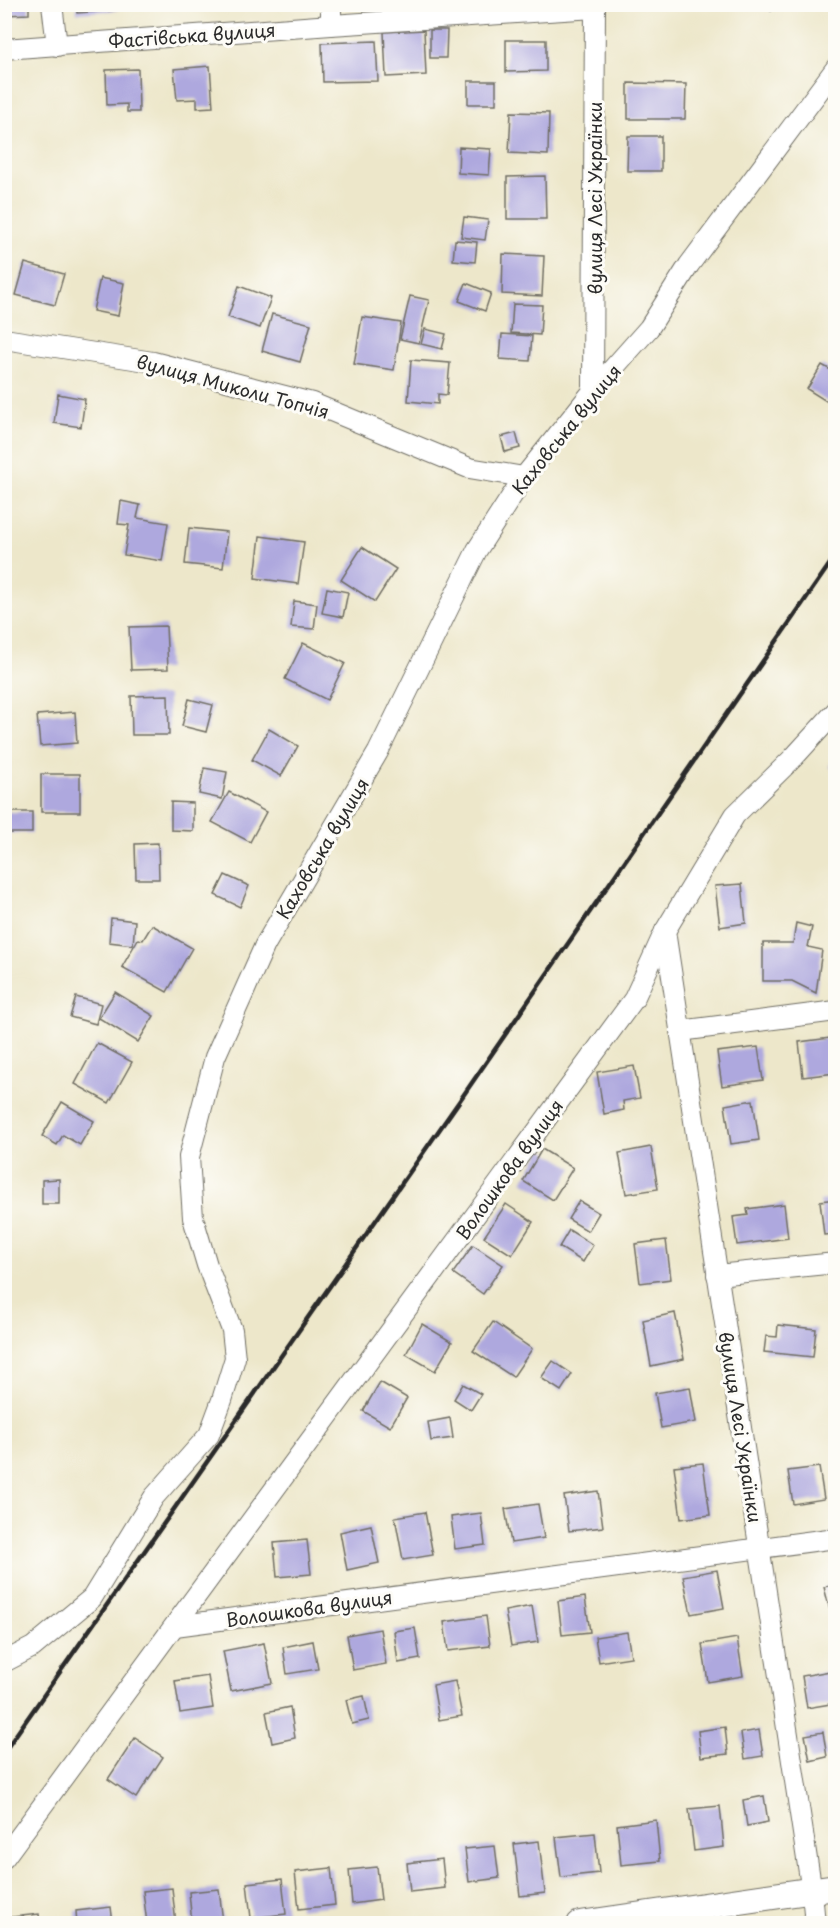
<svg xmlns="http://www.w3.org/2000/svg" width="840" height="1928" font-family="'Playpen Sans',sans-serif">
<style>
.building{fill:#aea8de}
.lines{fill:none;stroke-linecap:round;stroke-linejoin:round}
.minor-casing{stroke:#6f6d63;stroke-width:22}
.tertiary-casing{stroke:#6f6d63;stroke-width:28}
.minor{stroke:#fff;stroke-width:20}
.tertiary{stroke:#fff;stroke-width:26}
.rail{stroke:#2b2b2b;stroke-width:4.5}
.labels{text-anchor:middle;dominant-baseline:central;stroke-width:6;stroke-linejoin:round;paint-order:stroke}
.street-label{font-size:18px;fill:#2b2b2b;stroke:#fdfcf7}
</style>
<rect width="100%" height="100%" fill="#fdfcf7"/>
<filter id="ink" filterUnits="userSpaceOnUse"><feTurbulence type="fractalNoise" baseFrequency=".0167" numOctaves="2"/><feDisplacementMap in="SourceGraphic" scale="12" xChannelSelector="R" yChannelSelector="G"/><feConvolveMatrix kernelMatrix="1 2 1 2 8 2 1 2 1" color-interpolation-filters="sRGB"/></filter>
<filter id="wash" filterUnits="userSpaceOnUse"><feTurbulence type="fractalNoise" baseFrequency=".008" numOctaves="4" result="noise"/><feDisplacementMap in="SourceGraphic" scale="24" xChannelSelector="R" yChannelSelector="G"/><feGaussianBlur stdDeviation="1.35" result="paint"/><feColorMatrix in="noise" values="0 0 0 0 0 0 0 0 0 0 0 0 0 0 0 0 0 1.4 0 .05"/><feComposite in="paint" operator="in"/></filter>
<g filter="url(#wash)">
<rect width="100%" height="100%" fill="#ede7ca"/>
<g id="blocks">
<g class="building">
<polygon points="4,4 29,4 29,14 4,15"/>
<polygon points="76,4 118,4 118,10 77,13"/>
<polygon points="761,4 776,4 771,11"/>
<polygon points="424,30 426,75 386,77 384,32"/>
<polygon points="430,30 447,30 446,58 430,58"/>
<polygon points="506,40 546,40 546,71 506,72"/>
<polygon points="376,41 378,81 323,82 322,43"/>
<polygon points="210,66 213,107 197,108 197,99 177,100 174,69"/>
<polygon points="138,69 139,112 127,112 127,104 107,105 106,70"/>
<rect x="468" y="81" width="28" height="23"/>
<polygon points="628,83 686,84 685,119 628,119"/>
<polygon points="511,112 549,113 548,155 509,153"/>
<polygon points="628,136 661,136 661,171 627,171"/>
<polygon points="459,147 491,149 489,175 458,173"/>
<polygon points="545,176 546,219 507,219 507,177"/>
<polygon points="464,217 488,220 485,240 461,237"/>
<polygon points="455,240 477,242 475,262 453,260"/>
<polygon points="503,254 544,256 542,296 502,294"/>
<polygon points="25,263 64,274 55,305 16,295"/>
<polygon points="100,278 124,283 118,316 93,311"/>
<polygon points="466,283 491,293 485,311 459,301"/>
<polygon points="239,286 271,298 260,328 228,317"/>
<polygon points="410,296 429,300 419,343 400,339"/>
<polygon points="513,304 542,305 540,335 511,333"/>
<polygon points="272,314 311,324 300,362 262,351"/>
<polygon points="362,317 401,323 394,370 354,364"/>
<polygon points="425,329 446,334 442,349 421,344"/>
<polygon points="502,334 532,336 530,361 500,359"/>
<polygon points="411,360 450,363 447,395 438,394 438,404 408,401"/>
<polygon points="822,365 836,373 834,406 807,389"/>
<polygon points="58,394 85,399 81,427 54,423"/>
<polygon points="516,433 520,448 505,452 501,437"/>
<polygon points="121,501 140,505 137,518 168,523 162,561 124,555 129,525 118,524"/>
<polygon points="189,528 227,532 223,568 185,564"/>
<polygon points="260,536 304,542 298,584 255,578"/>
<polygon points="362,547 396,569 375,602 341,580"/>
<polygon points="327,588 348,592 343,617 322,613"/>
<polygon points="294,601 317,604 314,629 291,627"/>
<polygon points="166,626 168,669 131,670 129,627"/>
<polygon points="303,643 345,663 327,700 285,679"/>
<polygon points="168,695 169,735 132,735 131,696"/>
<polygon points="189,699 213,705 206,732 182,726"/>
<polygon points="75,712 77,743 40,746 37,715"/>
<polygon points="269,729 298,746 281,776 252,760"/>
<polygon points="836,754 836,770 829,767"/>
<polygon points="204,768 227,772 222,799 199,794"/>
<rect x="41" y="774" width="39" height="38"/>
<polygon points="229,792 266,812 250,842 212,822"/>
<polygon points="171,802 193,803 193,831 171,830"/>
<rect x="4" y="812" width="28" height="21"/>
<polygon points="158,843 159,879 136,879 135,844"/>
<polygon points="225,875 249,886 240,907 215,895"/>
<polygon points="742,884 746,923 720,927 715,886"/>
<polygon points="111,918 135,921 133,945 109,942"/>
<polygon points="796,923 812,927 808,947 822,950 816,993 792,981 763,981 763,943 793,943"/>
<polygon points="152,925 192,948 167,992 122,967 138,939 143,940"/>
<polygon points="115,992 154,1016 138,1042 99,1018"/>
<polygon points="76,997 101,1004 96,1024 70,1017"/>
<polygon points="830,1038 835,1073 803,1077 799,1042"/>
<polygon points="97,1043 132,1062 109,1103 75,1084"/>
<polygon points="758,1047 763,1080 722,1086 717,1052"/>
<polygon points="634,1066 640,1098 623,1101 624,1110 604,1114 597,1072"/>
<polygon points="753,1100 759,1140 731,1144 725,1105"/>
<polygon points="62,1102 94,1121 80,1145 63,1135 57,1145 42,1136"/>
<polygon points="651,1147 658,1189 626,1194 619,1153"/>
<polygon points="542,1149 573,1168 553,1200 523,1181"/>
<polygon points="59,1179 59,1204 42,1204 42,1180"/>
<polygon points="836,1199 836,1234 824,1235 820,1201"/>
<polygon points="579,1201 599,1213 588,1231 568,1219"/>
<polygon points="506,1204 533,1222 512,1255 484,1237"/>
<polygon points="784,1204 788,1238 737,1245 733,1217 748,1215 747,1209"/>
<polygon points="569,1230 593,1245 583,1262 559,1247"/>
<polygon points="666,1240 671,1279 640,1283 635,1244"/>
<polygon points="473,1245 503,1265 483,1294 453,1273"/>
<polygon points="675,1313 684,1359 651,1366 643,1320"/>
<polygon points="493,1322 532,1349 513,1377 473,1351"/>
<polygon points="422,1324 452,1342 435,1371 406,1354"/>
<polygon points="778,1325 816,1329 813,1357 764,1352 766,1336 777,1337"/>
<polygon points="553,1361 572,1374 561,1391 541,1378"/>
<polygon points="380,1382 407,1398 390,1427 363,1411"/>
<polygon points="463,1384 481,1394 471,1410 454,1399"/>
<polygon points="690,1387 696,1422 661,1428 655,1393"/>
<polygon points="450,1418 453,1438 431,1441 428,1422"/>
<polygon points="703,1463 710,1515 681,1519 674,1466"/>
<polygon points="819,1467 824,1499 793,1504 788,1471"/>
<polygon points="598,1491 603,1527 569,1531 564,1496"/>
<polygon points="538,1504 544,1538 511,1543 505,1509"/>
<polygon points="425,1512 433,1555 403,1560 395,1517"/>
<polygon points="481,1513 485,1545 455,1549 451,1517"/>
<polygon points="371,1525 379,1563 347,1570 340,1532"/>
<polygon points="307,1540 311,1574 277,1577 274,1543"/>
<polygon points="717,1570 724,1608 691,1614 683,1576"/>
<polygon points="836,1584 836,1617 832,1618 824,1587"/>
<polygon points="585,1597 590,1632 562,1635 558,1601"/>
<polygon points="532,1606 538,1642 511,1646 505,1611"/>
<polygon points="486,1616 490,1646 448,1651 444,1622"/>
<polygon points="415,1628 420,1659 398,1663 394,1631"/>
<polygon points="380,1629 386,1664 353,1670 347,1635"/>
<polygon points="627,1632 631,1657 599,1662 595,1637"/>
<polygon points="737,1638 743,1676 708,1682 702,1644"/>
<polygon points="313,1641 318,1669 287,1674 283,1647"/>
<polygon points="264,1643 272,1683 231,1691 223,1651"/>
<polygon points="836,1670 836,1703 807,1708 802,1676"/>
<polygon points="208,1676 213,1708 180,1713 175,1681"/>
<polygon points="455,1681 462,1716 439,1720 433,1685"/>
<polygon points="364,1696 369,1720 352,1724 346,1700"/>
<polygon points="290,1707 295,1738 272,1743 266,1712"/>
<polygon points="725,1727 728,1754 701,1757 698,1731"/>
<polygon points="759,1730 763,1756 745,1759 741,1733"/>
<polygon points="823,1732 827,1757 810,1761 805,1735"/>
<polygon points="135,1738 163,1757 136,1798 108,1779"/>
<polygon points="764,1796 768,1822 747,1826 743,1800"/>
<polygon points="720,1806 724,1847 694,1851 689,1809"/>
<polygon points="656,1820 660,1861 621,1865 617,1825"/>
<polygon points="595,1833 599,1873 561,1877 556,1837"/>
<polygon points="539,1841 545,1893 520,1896 514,1844"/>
<polygon points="495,1846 499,1878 469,1882 465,1849"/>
<polygon points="442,1859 445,1888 410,1892 407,1863"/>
<polygon points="377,1867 381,1900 352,1904 349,1870"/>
<polygon points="331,1868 335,1905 299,1909 295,1872"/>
<polygon points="282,1879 286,1914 251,1918 247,1883"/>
<polygon points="172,1888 176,1924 147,1924 143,1891"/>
<polygon points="219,1889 223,1922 192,1924 189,1892"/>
<polygon points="111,1907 113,1924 77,1924 76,1911"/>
<polygon points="39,1914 40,1924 4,1924 4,1918"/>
</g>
</g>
</g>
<g filter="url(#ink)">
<use href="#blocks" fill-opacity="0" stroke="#6f6d63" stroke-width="1.5"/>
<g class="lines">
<g class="minor-casing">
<g id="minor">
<polyline points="52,4 57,46"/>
<polyline points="331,25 331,4"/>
<polyline points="4,49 331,25 595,8"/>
<polyline points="4,339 153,362 312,403 469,468 524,477"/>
<polyline points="593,391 595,4"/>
<polyline points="665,931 812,1892 815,1924"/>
<polyline points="680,1031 836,1011"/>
<polyline points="717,1275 836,1263"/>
<polyline points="175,1626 836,1538"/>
<polyline points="4,1662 33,1647 92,1598 154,1497 209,1435 222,1400 235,1358 232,1330 207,1265 193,1218 189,1157 215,1057 265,945 378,752 477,550 524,477 593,391 649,328 689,265 836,68"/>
<polyline points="4,1858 634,999 665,931 735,815 794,757 836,711"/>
</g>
</g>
<g class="tertiary-casing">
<polyline id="tertiary" points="580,1924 836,1887"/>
</g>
<use href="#minor" class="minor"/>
<use href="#tertiary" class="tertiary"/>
<polyline class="rail" points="4,1752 458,1103 836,555"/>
</g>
</g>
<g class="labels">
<g class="street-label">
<text transform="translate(192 35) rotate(-4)">Фастівська вулиця</text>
<text transform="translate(594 198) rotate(-90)">вулиця Лесі Українки</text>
<text transform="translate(233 386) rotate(15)">вулиця Миколи Топчія</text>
<text transform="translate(566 429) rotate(-51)">Каховська вулиця</text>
<text transform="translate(322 848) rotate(-59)">Каховська вулиця</text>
<text transform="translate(509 1169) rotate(-54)">Волошкова вулиця</text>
<text transform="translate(741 1427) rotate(81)">вулиця Лесі Українки</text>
<text transform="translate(309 1608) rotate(-8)">Волошкова вулиця</text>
</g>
</g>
<rect width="840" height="1928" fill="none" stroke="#fdfcf7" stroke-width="24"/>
</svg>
